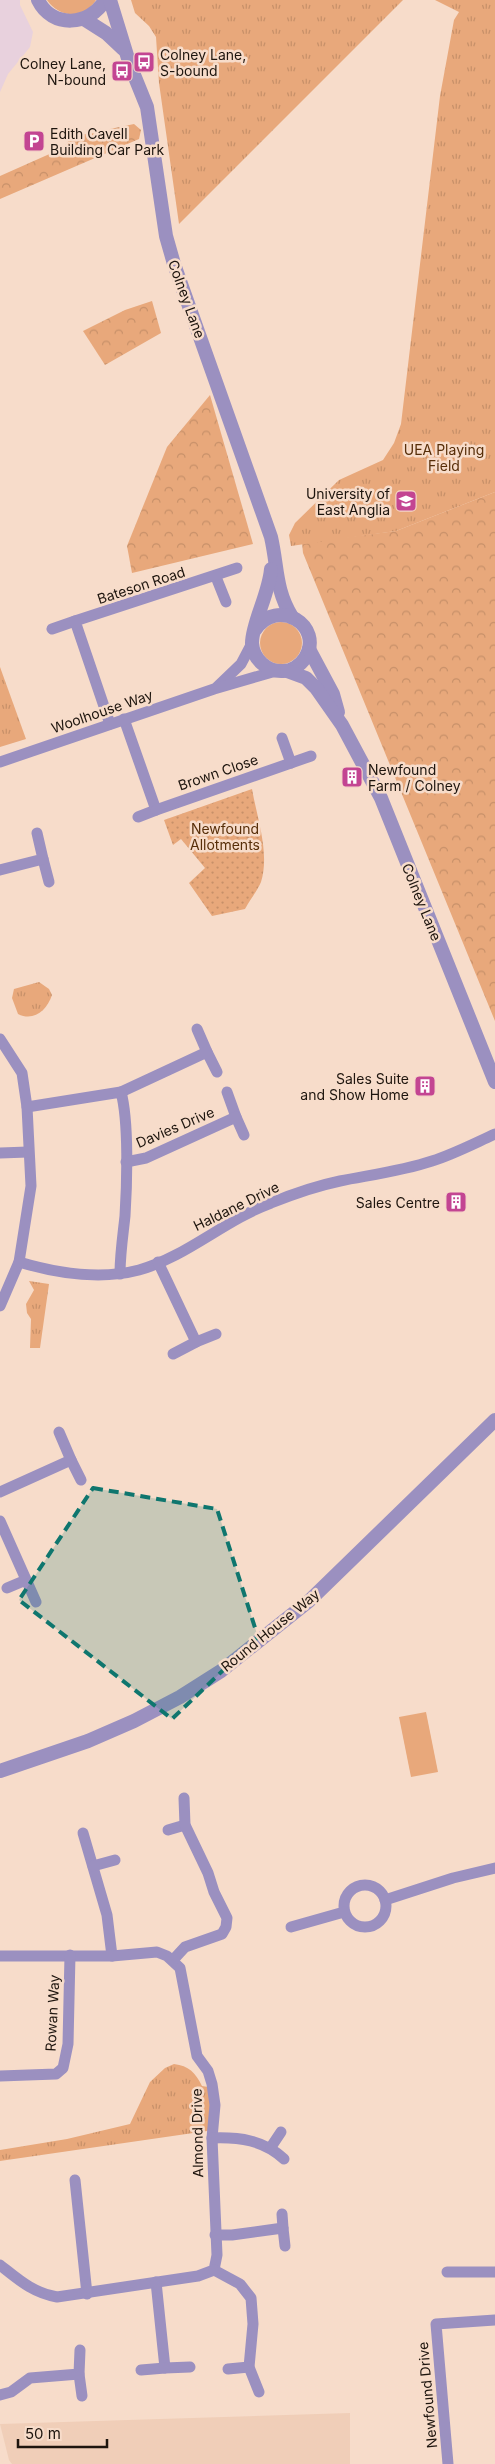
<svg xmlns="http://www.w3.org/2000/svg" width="495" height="2464" font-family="Inter,sans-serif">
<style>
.built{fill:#f0ceb8}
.medical{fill:#e8d1dd}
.grass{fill:#e8a87b}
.forest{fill:url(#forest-crowns)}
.park{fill:url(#park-tufts)}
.garden{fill:url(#garden-dots)}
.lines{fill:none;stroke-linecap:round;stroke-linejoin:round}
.minor{stroke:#9b90c0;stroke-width:11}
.tertiary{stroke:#9b90c0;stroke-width:14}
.marked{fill:#0f766e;fill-opacity:0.2;stroke:#0f766e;stroke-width:4;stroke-dasharray:10 6;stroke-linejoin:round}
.labels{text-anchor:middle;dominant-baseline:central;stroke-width:5;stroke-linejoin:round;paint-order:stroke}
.poi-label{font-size:14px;fill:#1e150e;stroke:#f7dcca;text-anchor:end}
.street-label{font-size:14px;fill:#1e150e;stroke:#f7dcca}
.park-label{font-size:14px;fill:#572e09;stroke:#f7dcca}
</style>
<defs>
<pattern id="forest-crowns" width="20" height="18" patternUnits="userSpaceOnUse" patternTransform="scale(1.25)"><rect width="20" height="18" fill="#e8a87b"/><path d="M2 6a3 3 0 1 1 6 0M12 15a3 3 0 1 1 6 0" fill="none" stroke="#c79069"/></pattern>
<pattern id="park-tufts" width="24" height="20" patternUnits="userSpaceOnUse" patternTransform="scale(1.25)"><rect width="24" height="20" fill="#e8a87b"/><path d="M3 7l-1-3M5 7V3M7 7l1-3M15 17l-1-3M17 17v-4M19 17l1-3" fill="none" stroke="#c79069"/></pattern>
<pattern id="garden-dots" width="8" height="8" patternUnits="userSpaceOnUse" patternTransform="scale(1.25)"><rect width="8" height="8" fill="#e8a87b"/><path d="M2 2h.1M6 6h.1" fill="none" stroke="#c79069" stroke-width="1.8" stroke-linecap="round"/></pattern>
</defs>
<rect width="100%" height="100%" fill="#f7dcca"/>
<polygon class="built" points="350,2413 350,2464 12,2464 9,2460 0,2424"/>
<polygon class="medical" points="0,0 20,0 20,5 33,32 30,47 8,74 0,92"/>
<g class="grass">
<path d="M47,0H96C84,20 59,18 47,0Z"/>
<circle cx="281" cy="643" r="21"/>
<polygon points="426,1712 438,1772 411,1777 399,1717"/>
</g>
<g class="forest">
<polygon points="134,124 141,130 139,139 0,199 0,176 63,148 73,135 109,132 110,129"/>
<polygon points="152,301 161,333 105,365 83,331 125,310"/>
<polygon points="210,395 253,544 132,573 127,546 167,447"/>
<polygon points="495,492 495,1021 303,553 302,543 396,531"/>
</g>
<g class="park">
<polygon points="131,0 403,0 179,224 159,83 156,37 149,26 135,13"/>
<polygon points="435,0 495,0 495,492 396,531 291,546 289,535 295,523 339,480 383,460 394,443 401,424 440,96 454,20 459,12"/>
<polygon points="0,667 26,739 0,747"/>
<path d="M39,982L49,989L52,995C47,1010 34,1022 18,1014L12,998L14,989Z"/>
<polygon points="29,1281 49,1284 40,1348 30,1348 31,1319 27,1313 26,1304 34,1290"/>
<path d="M174,2064C189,2066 195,2072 202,2086L208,2087L214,2130L0,2161V2150L67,2139L130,2124L150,2082L165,2068Z"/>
</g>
<path class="garden" d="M252,789C257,818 270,853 261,882C257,891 250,900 245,909L212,916L189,883L205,868L181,839L173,845L164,820Z"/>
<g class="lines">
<g class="minor">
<polyline points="216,577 226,602"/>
<polyline points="52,629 75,621"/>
<polyline points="217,687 241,664 252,643"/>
<polyline points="124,719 156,810 138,817"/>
<polyline points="110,724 75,621 237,568"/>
<polyline points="282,738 291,763"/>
<polyline points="0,762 214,689 276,671"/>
<polyline points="156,810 311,756"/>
<polyline points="43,859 49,882"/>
<polyline points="0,870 43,859 37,833"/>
<polyline points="197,1029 207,1052"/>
<polyline points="0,1039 22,1073 27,1107 31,1186 19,1262 0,1306"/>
<polyline points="121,1092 207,1052 217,1072"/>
<polyline points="227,1092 236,1117"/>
<path d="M27,1107L121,1092C129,1122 127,1184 125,1216C123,1235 120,1254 120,1274"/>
<polyline points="0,1153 28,1152"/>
<polyline points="126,1162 146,1158 236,1117 244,1135"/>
<path d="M19,1262C56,1273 101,1280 139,1270C186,1257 225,1220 271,1203C293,1194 316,1186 340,1181C370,1175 402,1171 432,1161C454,1154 475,1143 495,1134"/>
<polyline points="158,1262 196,1342 216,1334"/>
<polyline points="173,1354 196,1342"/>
<polyline points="71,1460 81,1480"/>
<polyline points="0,1492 71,1460 59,1432"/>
<polyline points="0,1521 36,1602"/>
<polyline points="7,1588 26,1580"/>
<polyline points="168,1830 185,1825"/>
<polyline points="83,1833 107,1915 112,1956"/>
<polyline points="93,1866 115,1860"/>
<circle cx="365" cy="1906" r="21"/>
<polyline points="385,1900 453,1878 495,1868"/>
<polyline points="291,1927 344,1912"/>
<path d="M0,1956H112L157,1952L167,1956L180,1968L197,2056L208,2071L212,2084L215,2105L212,2138L217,2255L214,2270L198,2276L57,2297C33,2293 19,2280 0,2265"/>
<polyline points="173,1960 185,1947 222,1934 226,1927 227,1918 214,1892 208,1873 185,1825 184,1798"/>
<polyline points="0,2076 56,2074 63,2068 68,2044 70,1955"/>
<path d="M212,2138C239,2137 264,2140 284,2159"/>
<polyline points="271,2147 281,2132"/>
<polyline points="75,2180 87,2294"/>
<polyline points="283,2228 285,2246"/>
<polyline points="215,2235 232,2235 283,2228 282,2214"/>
<polyline points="214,2270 240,2284 251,2298 253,2324 249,2367 259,2392"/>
<polyline points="447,2272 495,2272"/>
<polyline points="156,2282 165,2368 190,2367"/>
<polyline points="228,2369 249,2367"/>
<polyline points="141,2370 165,2368"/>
<polyline points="79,2374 82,2396"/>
<polyline points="0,2395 11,2392 30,2378 79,2374 80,2350"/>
<polyline points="448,2464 436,2324 495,2320"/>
</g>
<g class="tertiary">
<path d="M38,0C52,29 90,26 105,0"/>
<path d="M110,0L130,65L147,107L166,236L174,264L271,537C278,568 275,589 292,617"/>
<polyline points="84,19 106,33 123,49"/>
<path d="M255,630C277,596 325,626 305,658C300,666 291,671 283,671C267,672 253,659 252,643C252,623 269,594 271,569"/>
<polyline points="309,649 333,694 338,712"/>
<polyline points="287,671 306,678 316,688 342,725 381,798 495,1082"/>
<polyline points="0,1771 88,1741 134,1721 180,1697 221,1671 309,1601 495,1420"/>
</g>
</g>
<path class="marked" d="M93,1488L217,1509L258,1637L172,1719L19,1600Z"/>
<defs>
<g id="bus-square" transform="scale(1.125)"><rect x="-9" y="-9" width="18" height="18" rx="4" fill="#c34592" stroke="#f7dcca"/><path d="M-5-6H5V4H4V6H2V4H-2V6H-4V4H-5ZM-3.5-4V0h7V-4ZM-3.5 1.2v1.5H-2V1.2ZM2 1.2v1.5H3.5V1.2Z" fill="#fff"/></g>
<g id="parking-square" transform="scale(1.125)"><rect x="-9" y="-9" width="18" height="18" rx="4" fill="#c34592" stroke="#f7dcca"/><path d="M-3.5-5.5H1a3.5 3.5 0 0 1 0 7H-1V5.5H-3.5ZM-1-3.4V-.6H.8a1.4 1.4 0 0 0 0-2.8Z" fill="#fff"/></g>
<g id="university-square" transform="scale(1.125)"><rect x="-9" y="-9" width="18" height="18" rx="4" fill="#c34592" stroke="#f7dcca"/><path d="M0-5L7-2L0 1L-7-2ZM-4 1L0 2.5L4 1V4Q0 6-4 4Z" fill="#fff"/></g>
<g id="building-square" transform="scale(1.125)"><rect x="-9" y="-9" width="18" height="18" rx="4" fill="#c34592" stroke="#f7dcca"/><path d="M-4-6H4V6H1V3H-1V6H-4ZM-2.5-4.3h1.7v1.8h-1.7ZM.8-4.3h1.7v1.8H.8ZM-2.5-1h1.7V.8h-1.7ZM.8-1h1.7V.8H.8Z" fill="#fff"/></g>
</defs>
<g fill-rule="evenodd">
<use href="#bus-square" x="144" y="62"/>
<use href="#bus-square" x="122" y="71"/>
<use href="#parking-square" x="34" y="141"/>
<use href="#university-square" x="406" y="501"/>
<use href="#building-square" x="352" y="777"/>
<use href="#building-square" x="425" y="1086"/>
<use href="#building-square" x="456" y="1202"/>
</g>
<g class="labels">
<g class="poi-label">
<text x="160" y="54" text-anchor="start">Colney Lane,<tspan x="160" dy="16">S-bound</tspan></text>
<text x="106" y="63">Colney Lane,<tspan x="106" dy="16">N-bound</tspan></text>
<text x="50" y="133" text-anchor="start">Edith Cavell<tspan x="50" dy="16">Building Car Park</tspan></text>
<text x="390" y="493">University of<tspan x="390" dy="16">East Anglia</tspan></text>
<text x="368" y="769" text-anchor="start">Newfound<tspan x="368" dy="16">Farm / Colney</tspan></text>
<text x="409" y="1078">Sales Suite<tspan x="409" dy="16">and Show Home</tspan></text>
<text x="440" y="1202">Sales Centre</text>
</g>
<g class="street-label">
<text transform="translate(187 299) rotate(70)">Colney Lane</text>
<text transform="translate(141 585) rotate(-18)">Bateson Road</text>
<text transform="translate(102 711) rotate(-19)">Woolhouse Way</text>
<text transform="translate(218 772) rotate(-19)">Brown Close</text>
<text transform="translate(422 902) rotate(68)">Colney Lane</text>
<text transform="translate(175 1127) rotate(-23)">Davies Drive</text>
<text transform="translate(236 1206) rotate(-26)">Haldane Drive</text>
<text transform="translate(270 1630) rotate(-39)">Round House Way</text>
<text transform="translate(52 2013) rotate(-87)">Rowan Way</text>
<text transform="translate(197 2133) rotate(-91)">Almond Drive</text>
<text transform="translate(427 2395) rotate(-95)">Newfound Drive</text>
</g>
<g class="park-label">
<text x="444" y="449">UEA Playing<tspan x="444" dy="16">Field</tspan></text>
<text x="225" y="828">Newfound<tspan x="225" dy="16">Allotments</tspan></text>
</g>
</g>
<path d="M18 2439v8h89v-8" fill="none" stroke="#1e150e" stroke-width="2.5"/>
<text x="25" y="2439" font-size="15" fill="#1e150e" stroke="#f7dcca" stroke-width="4" paint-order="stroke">50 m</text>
</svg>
